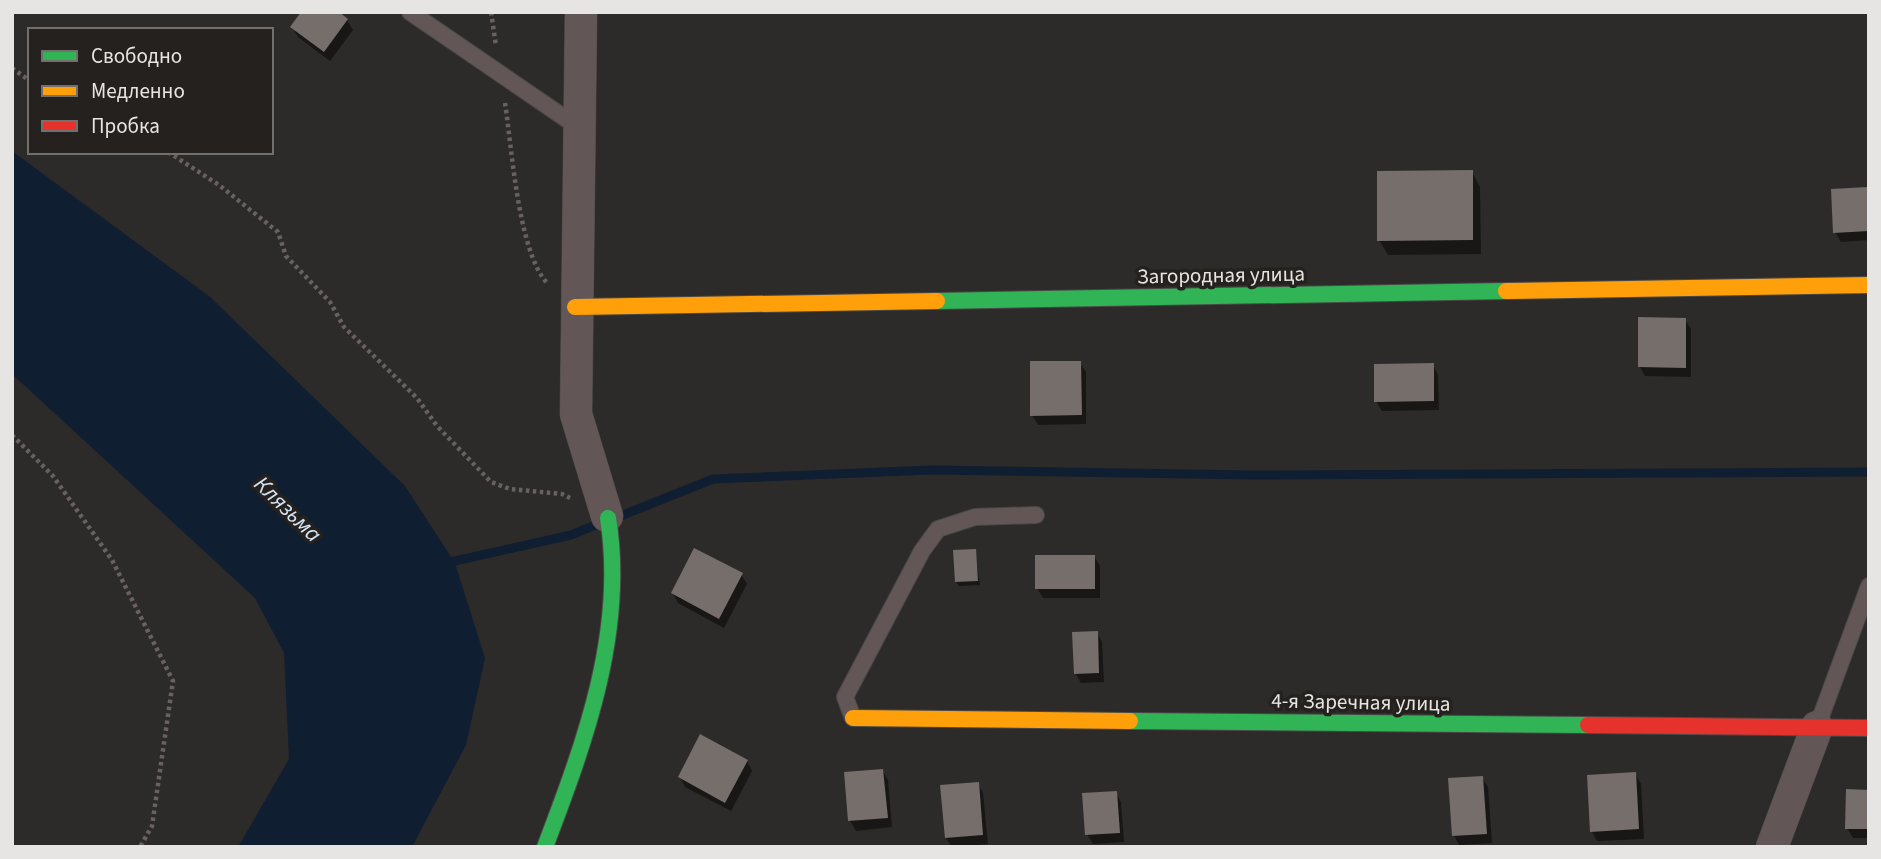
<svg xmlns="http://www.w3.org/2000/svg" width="1881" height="859" font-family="'Source Sans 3',sans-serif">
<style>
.water{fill:#101e31}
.shadow{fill:#0007}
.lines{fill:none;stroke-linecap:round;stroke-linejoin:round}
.stream{stroke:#101e31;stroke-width:9}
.building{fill:#766e6b}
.lane-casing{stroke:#4a4948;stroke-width:18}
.street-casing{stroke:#4a4948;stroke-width:33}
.fast-casing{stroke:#4a4948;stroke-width:18}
.slow-casing{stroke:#4a4948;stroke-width:18}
.jam-casing{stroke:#4a4948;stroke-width:18}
.path{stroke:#68615f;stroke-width:4.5;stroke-dasharray:3.5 3.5;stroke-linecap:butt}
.lane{stroke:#625657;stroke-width:16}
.street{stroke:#625657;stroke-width:32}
.fast{stroke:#30b455;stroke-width:16}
.slow{stroke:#ff9f0a;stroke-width:16}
.jam{stroke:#e5322d;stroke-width:16}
.labels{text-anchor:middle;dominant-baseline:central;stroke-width:7;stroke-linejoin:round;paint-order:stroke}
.street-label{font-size:21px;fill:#e7e5e3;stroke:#24211e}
.water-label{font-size:23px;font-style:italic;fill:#d4e3f5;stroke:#24211e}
</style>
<rect width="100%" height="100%" fill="#2d2b29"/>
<polygon class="water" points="12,151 209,296 405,486 455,563 485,658 466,745 412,847 238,847 289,759 284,653 255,598 12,374"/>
<g class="shadow">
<polygon points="347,20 353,30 330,61 298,37 292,27"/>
<polygon points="1472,172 1480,187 1481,254 1388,255 1379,240"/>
<polygon points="1867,189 1869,240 1841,242 1835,232"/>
<polygon points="1685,320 1691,329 1691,377 1645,376 1640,367"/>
<polygon points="1080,363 1086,372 1086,424 1038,425 1032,415"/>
<polygon points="1433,365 1438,375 1439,410 1382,411 1376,401"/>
<polygon points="975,551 980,585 959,586 956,582"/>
<polygon points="1094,556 1100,566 1100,598 1043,598 1037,588"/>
<polygon points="741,574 747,584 724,628 678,603 673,593"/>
<polygon points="1097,633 1102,642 1104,682 1081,683 1075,673"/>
<polygon points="747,761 752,771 731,811 685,787 680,777"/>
<polygon points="882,770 888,780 892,827 856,831 850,821"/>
<polygon points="1635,774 1641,784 1644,839 1597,841 1592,832"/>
<polygon points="1482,778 1488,787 1492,843 1459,845 1454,835"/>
<polygon points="978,784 983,793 988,844 952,847 946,838"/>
<polygon points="1869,792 1869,838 1853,838 1847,828"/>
<polygon points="1116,793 1121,802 1124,842 1093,844 1087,834"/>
</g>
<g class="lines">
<g class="stream">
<polyline points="618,517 713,479 931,470 1252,475 1869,472"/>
<polyline points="446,563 571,535 598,524"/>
</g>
</g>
<g class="building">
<polygon points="301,12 339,12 348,19 324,52 290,27"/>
<polygon points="1473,170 1473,240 1377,241 1377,171"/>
<polygon points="1868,187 1869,231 1833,233 1831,189"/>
<polygon points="1638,317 1686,318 1686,368 1638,367"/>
<polygon points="1030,361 1081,361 1082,415 1030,416"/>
<polygon points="1434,363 1434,401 1374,402 1374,364"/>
<polygon points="694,548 743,573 719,619 671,593"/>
<polygon points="976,549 978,581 955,582 953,550"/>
<rect x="1035" y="555" width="60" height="34"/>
<polygon points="1098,631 1099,673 1074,674 1072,632"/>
<polygon points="700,734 748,760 725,803 678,777"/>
<polygon points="883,769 888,818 848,821 844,772"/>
<polygon points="1636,772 1639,829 1590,832 1587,775"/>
<polygon points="1483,776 1487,834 1452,836 1448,778"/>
<polygon points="979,782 983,835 945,838 940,785"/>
<polygon points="1846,789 1869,790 1869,829 1845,829"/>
<polygon points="1117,791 1120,833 1085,835 1082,793"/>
</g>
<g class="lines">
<g class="lane-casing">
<g id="lane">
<polyline points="410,12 578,127"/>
<polyline points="853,718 845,697 922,551 938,529 975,517 1036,515"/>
<polyline points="1817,727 1869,586"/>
</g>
</g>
<g class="street-casing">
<g id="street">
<polyline points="581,12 576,414 607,516"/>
<polyline points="1772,847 1817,727"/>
</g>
</g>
<g class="fast-casing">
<g id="fast">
<polyline points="937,301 1506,291"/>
<polyline points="1130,721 1588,725"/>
<path d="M545,847C585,742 626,631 608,518"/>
</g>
</g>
<g class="slow-casing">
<g id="slow">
<polyline points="1506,291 1869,285"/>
<polyline points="575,307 937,301"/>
<polyline points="853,718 1130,721"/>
</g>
</g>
<g class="jam-casing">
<polyline id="jam" points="1588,725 1869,728"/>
</g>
<g class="path">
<polyline points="491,12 496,46"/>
<polyline points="12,68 30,81"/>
<path d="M505,103C512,148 518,251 547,283"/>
<polyline points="168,152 219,185 278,232 286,256 330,302 344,327 417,398 437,426 491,482 510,489 562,494 570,498"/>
<polyline points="12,435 53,476 112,560 173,681 152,826 140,847"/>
</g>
<use href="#lane" class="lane"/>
<use href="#street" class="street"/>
<use href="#fast" class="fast"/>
<use href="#slow" class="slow"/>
<use href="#jam" class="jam"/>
</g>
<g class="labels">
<g class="street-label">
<text transform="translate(1221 275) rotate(-1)">Загородная улица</text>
<text transform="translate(1361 702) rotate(1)">4-я Заречная улица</text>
</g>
<g class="water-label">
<text transform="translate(288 509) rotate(44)">Клязьма</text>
</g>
</g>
<rect width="1881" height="859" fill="none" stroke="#e7e5e3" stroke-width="28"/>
<rect x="28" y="28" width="245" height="126" fill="#24211e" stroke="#726f6d" stroke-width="2"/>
<rect x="42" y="51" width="35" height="10" fill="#30b455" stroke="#726f6d" stroke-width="2"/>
<text x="91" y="63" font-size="21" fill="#e7e5e3">Свободно</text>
<rect x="42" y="86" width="35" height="10" fill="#ff9f0a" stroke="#726f6d" stroke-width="2"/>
<text x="91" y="98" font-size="21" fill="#e7e5e3">Медленно</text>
<rect x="42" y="121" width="35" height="10" fill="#e5322d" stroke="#726f6d" stroke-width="2"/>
<text x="91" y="133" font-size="21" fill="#e7e5e3">Пробка</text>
</svg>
